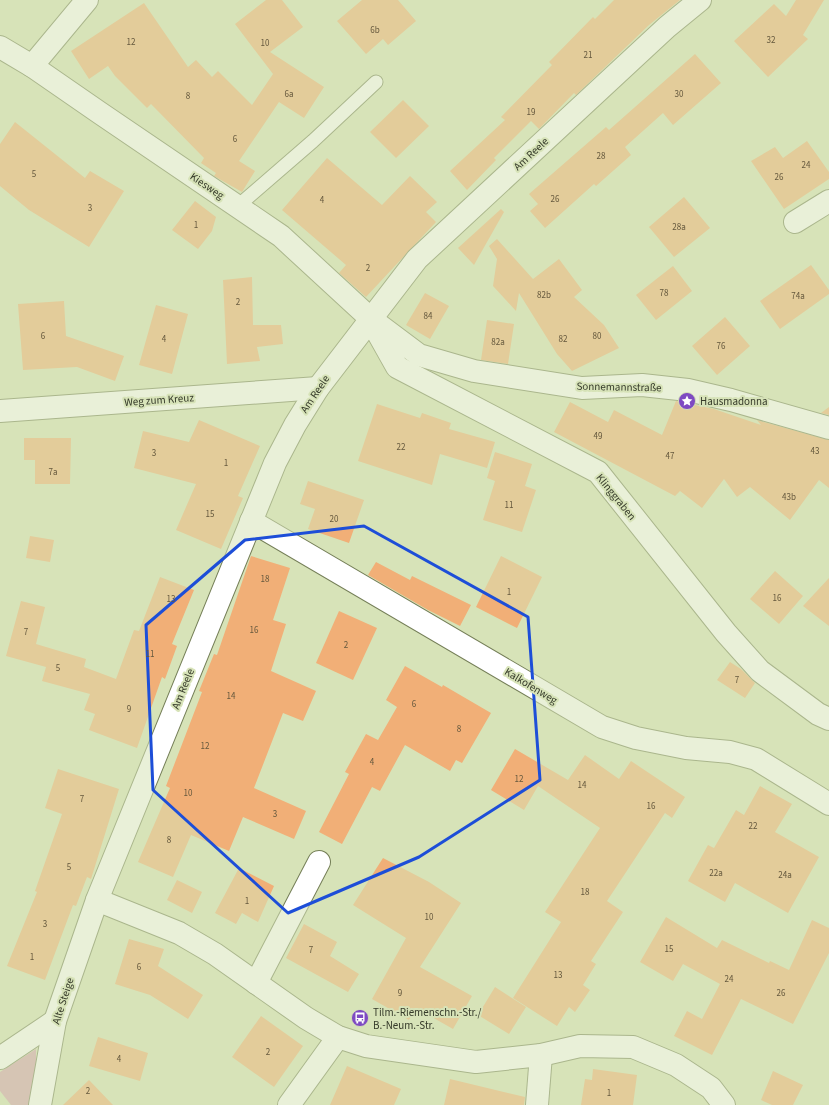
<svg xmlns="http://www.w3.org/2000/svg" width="829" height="1105" font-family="'Source Sans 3',sans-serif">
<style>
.green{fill:#d5a1b0}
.building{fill:#f1af77}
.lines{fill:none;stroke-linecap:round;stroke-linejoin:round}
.service-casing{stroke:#757f58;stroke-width:15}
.minor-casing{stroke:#757f58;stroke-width:24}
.service{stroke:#fff;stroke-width:13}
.minor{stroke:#fff;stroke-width:22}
.marked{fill:none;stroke:#1d4ed8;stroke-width:3;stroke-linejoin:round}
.labels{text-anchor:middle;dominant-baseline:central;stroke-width:4;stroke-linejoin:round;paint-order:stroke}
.number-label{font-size:9px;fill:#65583d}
.street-label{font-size:11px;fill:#363b2a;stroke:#d7e3b8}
.poi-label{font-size:11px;fill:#363b2a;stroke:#d7e3b8;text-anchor:start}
</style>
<rect width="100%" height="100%" fill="#d7e3b8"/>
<polygon class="green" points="36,1049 36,1097 29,1105 11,1105 0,1091 0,1072"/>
<g class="building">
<polygon points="266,0 282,0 303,27 270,52 324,87 304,118 279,102 239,161 255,171 242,192 214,176 216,173 201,163 204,158 151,104 147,108 115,76 108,66 89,79 71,51 144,3 188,67 196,60 212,77 218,71 252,105 273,74 235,24"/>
<polygon points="362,0 398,0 416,21 388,45 383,39 366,54 337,21"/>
<polygon points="614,0 680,0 649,25 576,95 574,93 539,129 531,121 494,158 496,160 467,190 450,171 505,120 501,117 552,65 549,62 593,17 595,19"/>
<polygon points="796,0 824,0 803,35 808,39 768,77 734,41 774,4 786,16"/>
<polygon points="695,54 721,83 673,125 663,113 625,147 631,155 596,186 594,184 545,228 530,211 538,204 529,194 606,127 609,130"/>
<polygon points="403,100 429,126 396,158 370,132"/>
<polygon points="15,122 85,178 90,171 124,191 89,247 29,210 0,186 0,144"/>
<polygon points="807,141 829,172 829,179 784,209 751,161 775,147 783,158"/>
<polygon points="327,158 382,205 410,176 437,202 426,212 436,222 366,297 339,273 346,265 282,210"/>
<polygon points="684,197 710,228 674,257 649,227"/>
<polygon points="195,201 216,217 212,231 198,249 172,230"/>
<polygon points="501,209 504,212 474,265 458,248"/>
<polygon points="497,239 533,279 559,259 582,290 574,297 604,325 619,348 572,371 557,354 519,293 516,311 493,286 497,259 489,246"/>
<polygon points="811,265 829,290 829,294 780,329 760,301"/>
<polygon points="673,266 692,291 656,320 636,295"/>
<polygon points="252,277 253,325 281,325 283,344 257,347 260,361 227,364 223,280"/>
<polygon points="425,293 449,306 430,339 406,325"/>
<polygon points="64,301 66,336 124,356 115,381 77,367 23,370 18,304"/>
<polygon points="156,305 188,314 172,374 139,365"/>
<polygon points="725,317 750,346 717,375 692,346"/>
<polygon points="487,320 514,324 508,364 481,360"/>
<polygon points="676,401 714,409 761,425 757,420 829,440 829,488 819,480 790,520 750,487 737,497 724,479 702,508 680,491 675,496 554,432 570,402 608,422 614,410 662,435"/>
<polygon points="377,404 420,418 422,413 451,423 449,429 495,442 487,468 440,454 432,485 358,461"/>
<polygon points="829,407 829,415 821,413"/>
<polygon points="199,420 260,446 238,496 243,498 221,549 176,530 196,484 134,468 143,431 189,442"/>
<polygon points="24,438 71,438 70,484 35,484 35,460 24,460"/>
<polygon points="495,452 532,464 525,486 536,490 522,532 483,520 495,481 487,478"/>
<polygon points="308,481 364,500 349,543 308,529 315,509 300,504"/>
<polygon points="30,536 54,540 50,562 26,558"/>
<polygon points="251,556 290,568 273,620 286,624 271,671 316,691 303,721 283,713 254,788 306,811 294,839 243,817 229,851 191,835 173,877 138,862 170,788 166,786 202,692 199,691 214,654 217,655"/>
<polygon points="501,556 542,577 517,628 476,607"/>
<polygon points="376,562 410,580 412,576 471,605 460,626 428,610 368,575"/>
<polygon points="775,571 803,596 779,624 750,599"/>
<polygon points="160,577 194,590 172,644 177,646 165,679 162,677 137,748 89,730 95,714 84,710 90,694 42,681 46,667 6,656 21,601 45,607 36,644 86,659 84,667 116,679 134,630 139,631"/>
<polygon points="829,578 829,626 803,606"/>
<polygon points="339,611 377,628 353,680 316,663"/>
<polygon points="730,662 741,669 755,683 745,698 717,680"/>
<polygon points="405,666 442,687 443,685 491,713 462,763 456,760 450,771 405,745 380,791 372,787 342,844 319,832 349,774 345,772 366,734 378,740 397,707 386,700"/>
<polygon points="515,749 568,780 585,755 619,779 631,761 685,797 672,818 665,813 607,901 623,912 591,961 596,964 583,985 590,990 575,1012 569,1007 557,1026 513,998 561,922 545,912 600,828 538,786 524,810 491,790"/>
<polygon points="58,769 119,789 91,879 87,877 76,906 73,905 45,980 7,966 37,892 35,891 62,814 45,808"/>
<polygon points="760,786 792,804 775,832 819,857 788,913 735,883 725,902 688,881 708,845 714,848 736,810 744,815"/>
<polygon points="383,858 429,882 461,903 420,967 472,996 453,1029 416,1008 409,1020 372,999 406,938 353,905"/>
<polygon points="239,868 274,886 258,922 242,913 236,924 215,913"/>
<polygon points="177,880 202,892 192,913 167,900"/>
<polygon points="666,917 717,948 722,940 769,963 770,961 789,970 812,920 829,928 829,953 793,1024 741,999 712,1055 674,1036 687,1011 702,1019 720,984 683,964 673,981 640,962"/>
<polygon points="304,924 337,942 330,956 359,974 348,992 286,958"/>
<polygon points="129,939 164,949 158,966 203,995 188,1019 150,995 115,984"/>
<polygon points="495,987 526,1007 509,1034 478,1015"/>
<polygon points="261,1016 303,1046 274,1087 232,1057"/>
<polygon points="98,1037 148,1053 140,1081 89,1066"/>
<polygon points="347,1066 401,1089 394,1105 330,1105"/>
<polygon points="593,1069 637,1075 633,1105 581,1105 585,1079 592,1080"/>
<polygon points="773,1071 803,1085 793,1105 772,1105 761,1100"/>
<polygon points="450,1079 525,1097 524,1105 444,1105"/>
<polygon points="89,1080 113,1105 63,1105"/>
</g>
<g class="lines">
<g class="service-casing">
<polyline id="service" points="238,206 313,141 376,82"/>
</g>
<g class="minor-casing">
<g id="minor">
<polyline points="0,47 32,66 100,113 281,236 371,319 419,355 474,371 582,388 642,385 688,390 731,400 829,428"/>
<polyline points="32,66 87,0"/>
<polyline points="795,222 829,201"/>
<polyline points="374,326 397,367 598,472 726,633 760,671 818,714 829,719"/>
<polyline points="0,411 318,388"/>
<polyline points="251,521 602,727 636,738 686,748 730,752 756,759 829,804"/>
<polyline points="97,900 179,933 215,954 306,1018 338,1037 366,1046 476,1062 541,1055 580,1046 633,1047 676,1065 711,1088 724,1105"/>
<polyline points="256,983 319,862"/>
<polyline points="0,1058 55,1021"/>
<polyline points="40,1105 55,1021 97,900 275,463 295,425 318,388 417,259 667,27 700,0"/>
<polyline points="289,1105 338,1037"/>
<polyline points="537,1105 541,1055"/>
</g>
</g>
<use href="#service" class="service"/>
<use href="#minor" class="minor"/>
</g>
<path d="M0 0H829V1105H0ZM364,526L528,617L540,780L419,857L288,913L153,790L146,625L245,540Z" fill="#d7e3b8" fill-opacity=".55" fill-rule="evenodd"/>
<path class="marked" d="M364,526L528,617L540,780L419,857L288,913L153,790L146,625L245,540Z"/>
<defs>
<g id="sight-disc" transform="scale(0.9)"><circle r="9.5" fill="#7e4ac2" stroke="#d7e3b8"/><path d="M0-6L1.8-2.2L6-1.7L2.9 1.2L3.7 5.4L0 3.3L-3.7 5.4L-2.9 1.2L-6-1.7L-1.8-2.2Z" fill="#fff"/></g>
<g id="bus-disc" transform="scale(0.9)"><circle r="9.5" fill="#7e4ac2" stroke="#d7e3b8"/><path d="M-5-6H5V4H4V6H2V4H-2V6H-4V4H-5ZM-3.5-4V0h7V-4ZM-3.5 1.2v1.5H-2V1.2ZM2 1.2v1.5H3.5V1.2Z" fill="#fff"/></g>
</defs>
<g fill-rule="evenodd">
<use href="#sight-disc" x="687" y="401"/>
<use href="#bus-disc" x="360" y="1018"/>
</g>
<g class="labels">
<g class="number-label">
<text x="375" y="30">6b</text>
<text x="771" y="40">32</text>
<text x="131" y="42">12</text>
<text x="265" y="43">10</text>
<text x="588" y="55">21</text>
<text x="289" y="94">6a</text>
<text x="679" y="94">30</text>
<text x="188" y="96">8</text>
<text x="531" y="112">19</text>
<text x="235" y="139">6</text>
<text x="601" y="156">28</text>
<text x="806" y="165">24</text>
<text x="34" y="174">5</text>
<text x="779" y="177">26</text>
<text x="555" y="199">26</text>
<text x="322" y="200">4</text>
<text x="90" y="208">3</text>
<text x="196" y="225">1</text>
<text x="679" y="227">28a</text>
<text x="368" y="268">2</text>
<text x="664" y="293">78</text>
<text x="544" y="295">82b</text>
<text x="798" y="296">74a</text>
<text x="238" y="302">2</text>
<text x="428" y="316">84</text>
<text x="43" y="336">6</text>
<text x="597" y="336">80</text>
<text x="164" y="339">4</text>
<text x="563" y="339">82</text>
<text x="498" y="342">82a</text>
<text x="721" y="346">76</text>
<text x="598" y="436">49</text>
<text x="401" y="447">22</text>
<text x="815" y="451">43</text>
<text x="154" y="453">3</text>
<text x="670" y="456">47</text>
<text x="226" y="463">1</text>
<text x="53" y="472">7a</text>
<text x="789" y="497">43b</text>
<text x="509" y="505">11</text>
<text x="210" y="514">15</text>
<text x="334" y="519">20</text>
<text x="265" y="579">18</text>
<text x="509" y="592">1</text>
<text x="777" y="598">16</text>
<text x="171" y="599">13</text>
<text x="254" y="630">16</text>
<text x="26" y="632">7</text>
<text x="346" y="645">2</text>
<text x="150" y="654">11</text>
<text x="58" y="668">5</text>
<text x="737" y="680">7</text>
<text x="231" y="696">14</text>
<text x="414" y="704">6</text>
<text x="129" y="709">9</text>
<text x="459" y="729">8</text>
<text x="205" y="746">12</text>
<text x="372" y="762">4</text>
<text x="519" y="779">12</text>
<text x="582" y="785">14</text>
<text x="188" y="793">10</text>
<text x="82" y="799">7</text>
<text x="651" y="806">16</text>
<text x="275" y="814">3</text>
<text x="753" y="826">22</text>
<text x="169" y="840">8</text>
<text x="69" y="867">5</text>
<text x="716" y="873">22a</text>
<text x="785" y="875">24a</text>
<text x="585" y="892">18</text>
<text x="247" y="901">1</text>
<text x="429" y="917">10</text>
<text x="45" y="924">3</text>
<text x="669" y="949">15</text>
<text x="311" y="950">7</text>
<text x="32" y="957">1</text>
<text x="139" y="967">6</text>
<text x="558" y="975">13</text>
<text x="729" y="979">24</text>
<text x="400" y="993">9</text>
<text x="781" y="993">26</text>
<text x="268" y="1052">2</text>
<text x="119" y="1059">4</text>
<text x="88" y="1091">2</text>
<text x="609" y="1093">1</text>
</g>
<g class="street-label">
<text transform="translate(531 154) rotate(-43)">Am Reele</text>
<text transform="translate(207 186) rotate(34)">Kiesweg</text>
<text transform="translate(619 387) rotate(1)">Sonnemannstraße</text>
<text transform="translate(315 394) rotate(-56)">Am Reele</text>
<text transform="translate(159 400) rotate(-4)">Weg zum Kreuz</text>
<text transform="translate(616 497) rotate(51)">Klinggraben</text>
<text transform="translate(531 686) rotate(31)">Kalkofenweg</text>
<text transform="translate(183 689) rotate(-68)">Am Reele</text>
<text transform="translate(63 1001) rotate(-72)">Alte Steige</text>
</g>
<g class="poi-label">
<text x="700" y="401">Hausmadonna</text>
<text x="373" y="1012">Tilm.-Riemenschn.-Str./<tspan x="373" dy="13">B.-Neum.-Str.</tspan></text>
</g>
</g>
</svg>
